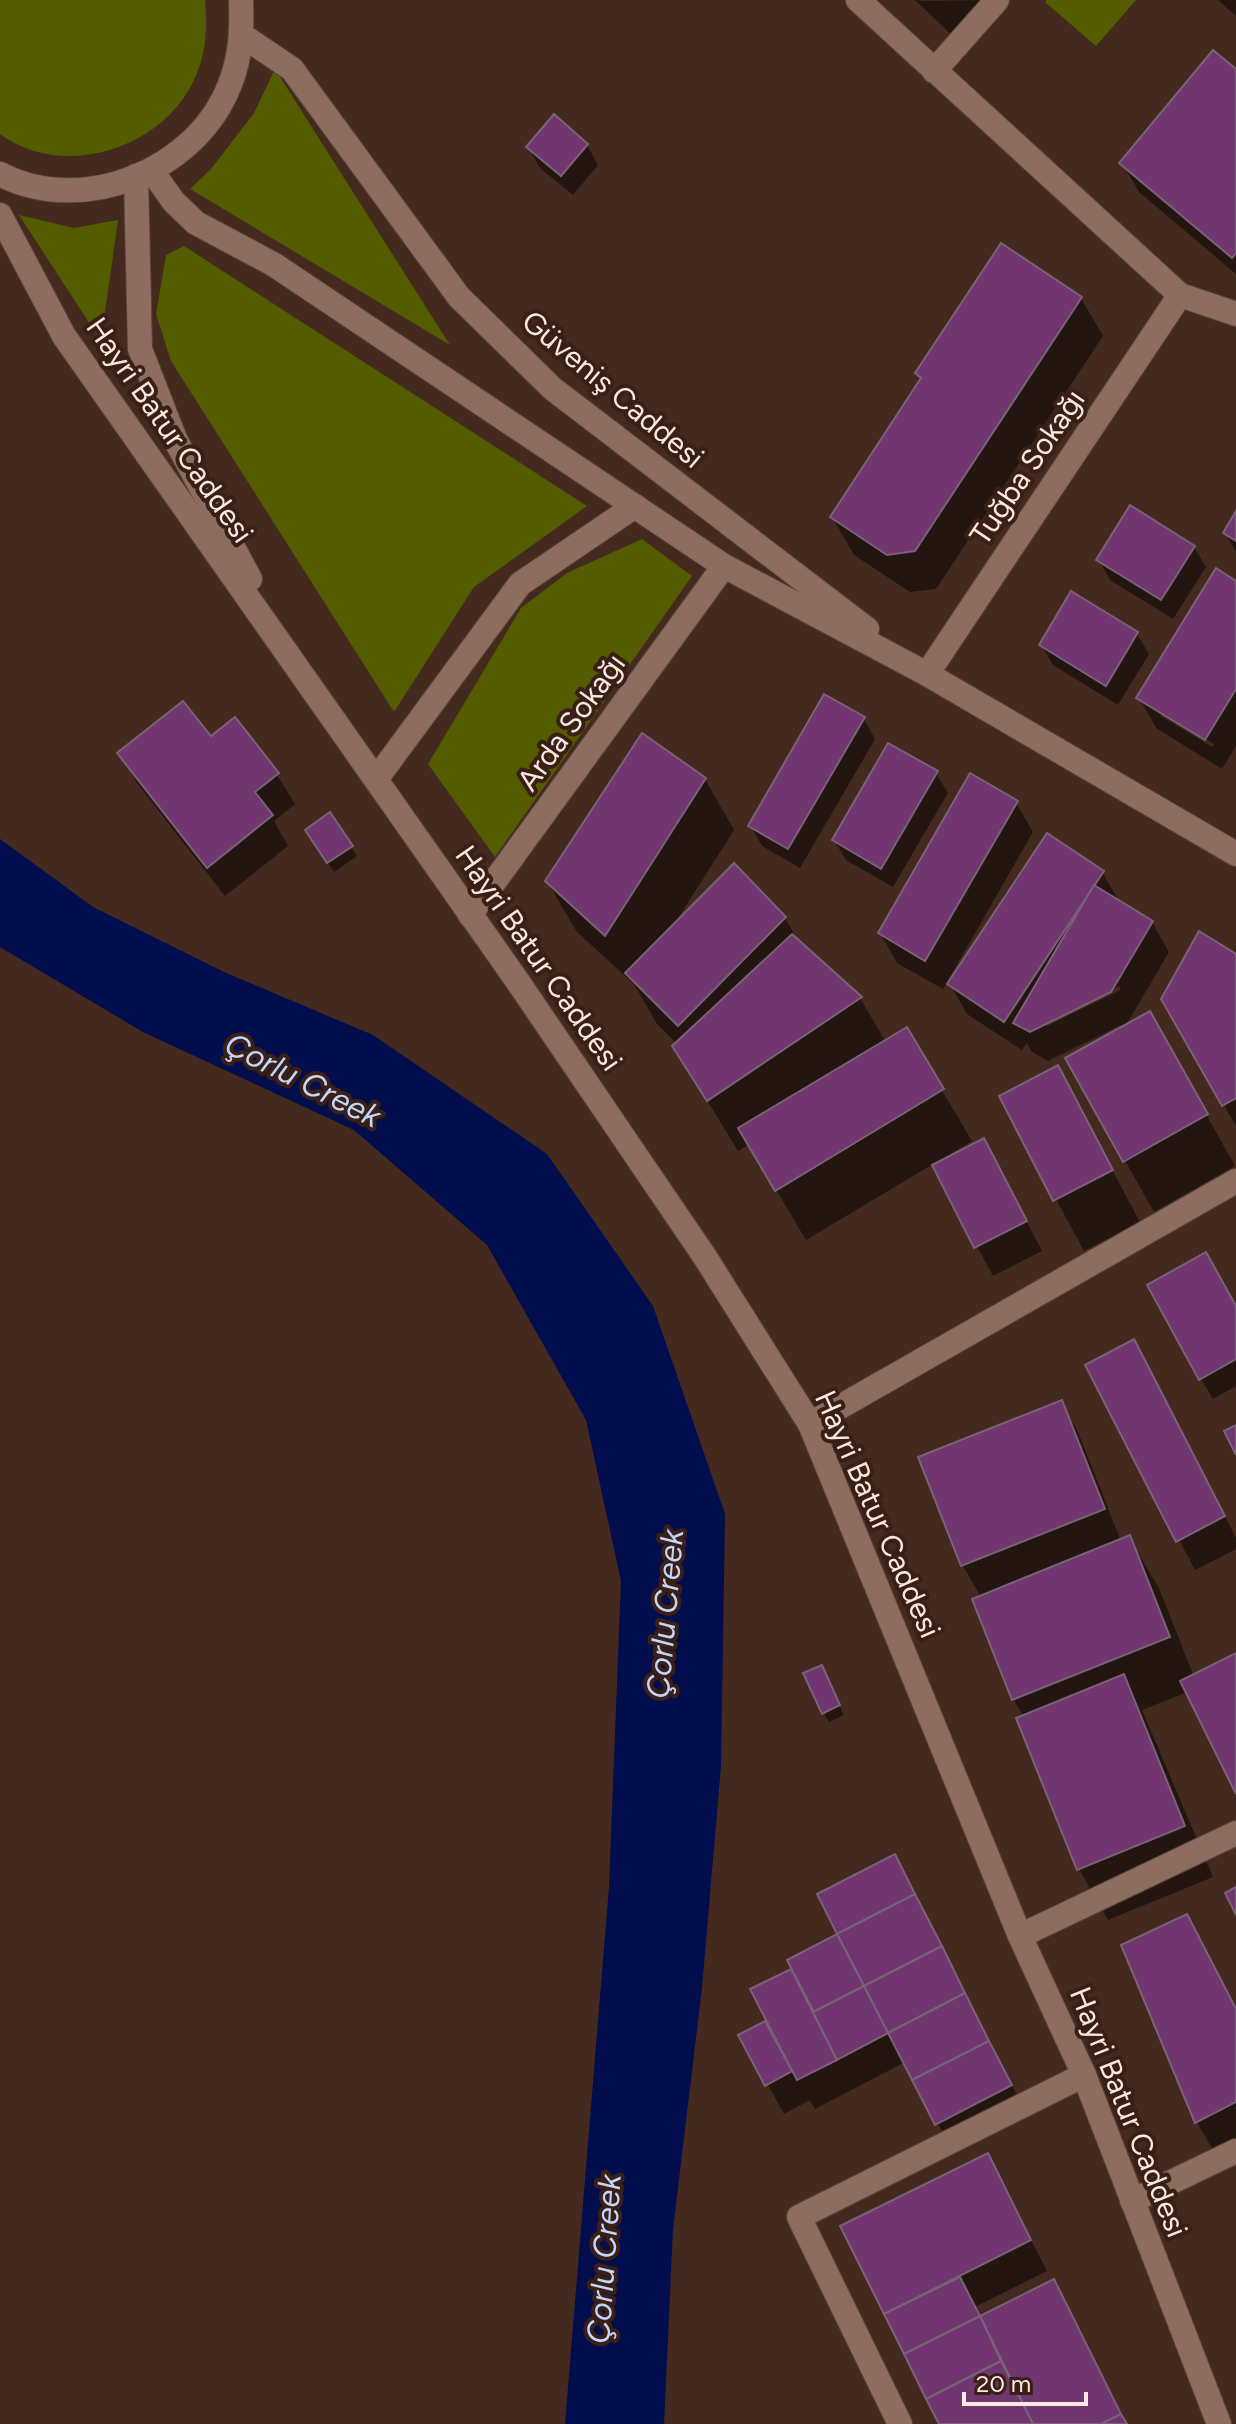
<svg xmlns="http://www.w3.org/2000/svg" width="1236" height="2424" font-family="Figtree,sans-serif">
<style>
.green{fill:#545c00}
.water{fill:#010d4d}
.shadow{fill:#0007;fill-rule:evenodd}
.building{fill:#71356f;stroke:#796277;stroke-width:2}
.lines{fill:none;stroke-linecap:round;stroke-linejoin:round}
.lane-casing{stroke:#5b453b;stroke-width:26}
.street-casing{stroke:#5b453b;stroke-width:26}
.secondary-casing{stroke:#5b453b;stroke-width:26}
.lane{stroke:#8c6d60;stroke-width:24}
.street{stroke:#8c6d60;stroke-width:24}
.secondary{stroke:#8c6d60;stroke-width:24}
.labels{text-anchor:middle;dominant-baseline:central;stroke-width:8;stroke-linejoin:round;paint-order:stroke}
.street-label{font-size:30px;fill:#fae8e1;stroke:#391f15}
.water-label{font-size:32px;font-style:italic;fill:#c2d5fd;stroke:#391f15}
</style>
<rect width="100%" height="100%" fill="#43291e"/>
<g class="green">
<path d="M0,0H205C207,25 207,49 197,73C169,147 64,182 0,134Z"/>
<polygon points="1047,0 1136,0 1096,46 1045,2"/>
<polygon points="275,69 450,345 190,189 211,169 254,113"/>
<polygon points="19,215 74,228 118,220 101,341"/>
<polygon points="184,246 587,506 474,587 394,712 171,361 156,314 166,255"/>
<polygon points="642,539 692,576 495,857 428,764 521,608 567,573"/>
</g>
<polygon class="water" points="0,839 93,907 224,972 373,1035 547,1154 653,1306 725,1514 721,1766 702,1988 673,2229 664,2424 565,2424 609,1887 621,1581 586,1420 487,1245 354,1130 143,1032 0,947"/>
<g class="shadow">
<polygon points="915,0 924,1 989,0 958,41"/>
<polygon points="1218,0 1236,0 1236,16"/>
<polygon points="1236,72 1236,274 1139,192 1122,163"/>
<polygon points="587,145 598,165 573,195 540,168 528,147"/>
<polygon points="1081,298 1103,336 936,589 910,592 854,555 832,517 922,381 918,373"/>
<polygon points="1236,515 1236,552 1225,533"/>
<polygon points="1194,547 1206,567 1173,619 1110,580 1099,560"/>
<path d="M1236,583V746L1222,769L1156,728L1139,698ZM1161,711L1214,744L1212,747L1161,716Z"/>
<polygon points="1137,634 1149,654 1118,705 1053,665 1041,645"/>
<polygon points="864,719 875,739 800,868 762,846 751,826"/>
<polygon points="235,720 277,775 295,804 274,821 288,846 225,896 137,783 120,753 210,739"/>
<polygon points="936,773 948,793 893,887 846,860 834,840"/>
<polygon points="705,779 734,830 675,923 785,918 800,944 860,998 886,1042 906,1030 972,1141 950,1154 952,1156 1000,1170 1042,1251 993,1276 933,1164 806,1240 749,1144 738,1151 674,1046 677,1044 657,1024 634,984 577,932 547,881"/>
<polygon points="1016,803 1033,832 943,989 897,963 880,933"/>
<polygon points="313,840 351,847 357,856 334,872"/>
<path d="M1102,872L1120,903L1152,922L1169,952L1125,1027L1178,1064L1235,1166L1154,1212L1068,1059L1123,1029L1121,1025L1048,1061L1032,1052L1027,1043L1022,1050L967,1014L950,984ZM1119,986L1121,990L1047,1026V1022Z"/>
<polygon points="1236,957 1236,1126 1224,1105"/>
<polygon points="1058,1068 1140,1222 1084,1251 1001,1097"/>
<polygon points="1236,1309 1236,1386 1213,1399 1201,1379"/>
<polygon points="1088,1366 1151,1371 1236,1538 1236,1549 1195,1570"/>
<polygon points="1061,1403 1078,1432 1121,1541 1129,1538 1159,1588 1194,1677 1236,1656 1236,1790 1188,1692 1142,1710 1213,1877 1108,1920 1079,1869 1024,1717 1013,1699 981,1597 963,1566 921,1459"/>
<polygon points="826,1677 844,1715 829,1722 824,1713"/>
<polygon points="840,1935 952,1969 1028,2116 954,2154 905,2062 815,2109 810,2100 784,2114 741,2036 769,2021 753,1990 794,1969"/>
<polygon points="1236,2010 1236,2140 1214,2152 1197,2122"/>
<polygon points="987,2155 1047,2271 975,2307 981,2318 1054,2282 1127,2424 941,2424 843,2227"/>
</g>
<g class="building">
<polygon points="1213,50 1236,69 1236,253 1232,258 1119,163"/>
<polygon points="554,114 588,144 561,176 526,147"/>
<polygon points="1001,243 1082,297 915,551 887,555 830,517 921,378 915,373"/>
<polygon points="1130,505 1195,546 1161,600 1096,560"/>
<polygon points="1236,511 1236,541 1223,533"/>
<polygon points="1216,568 1236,581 1236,689 1205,740 1136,698"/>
<polygon points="1071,591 1138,632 1106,686 1039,645"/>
<polygon points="824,694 865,717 788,849 748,826"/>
<polygon points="183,701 211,736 235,717 279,773 255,792 273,815 207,868 117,753"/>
<polygon points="642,733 706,778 605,936 545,881"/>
<polygon points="888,743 938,771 881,869 832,840"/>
<polygon points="970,773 1018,801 925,961 878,933"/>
<polygon points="330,812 353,846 327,863 305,830"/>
<polygon points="1047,833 1104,871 1004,1022 947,984"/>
<polygon points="734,863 786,917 678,1026 625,973"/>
<polygon points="1094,885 1153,921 1111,992 1030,1032 1013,1023"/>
<polygon points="1199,931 1236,954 1236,1098 1222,1106 1161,999"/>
<polygon points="792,934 862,997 707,1101 672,1046"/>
<polygon points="1150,1011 1208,1114 1123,1162 1065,1058"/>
<polygon points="907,1027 944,1089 775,1191 738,1128"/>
<polygon points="1058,1065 1113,1170 1053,1201 999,1096"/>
<polygon points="984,1138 1027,1221 974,1248 932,1165"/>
<polygon points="1206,1252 1236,1306 1236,1359 1199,1380 1147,1285"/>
<polygon points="1134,1339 1225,1516 1176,1542 1085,1365"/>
<polygon points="1062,1400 1105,1509 961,1566 918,1457"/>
<polygon points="1236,1425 1236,1455 1224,1431"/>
<polygon points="1130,1535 1170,1637 1012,1700 972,1599"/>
<polygon points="1236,1653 1236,1794 1180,1681"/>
<polygon points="822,1665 840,1705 822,1714 803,1673"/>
<polygon points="1124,1674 1185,1826 1077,1870 1016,1718"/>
<polygon points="895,1854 915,1894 837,1934 817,1894"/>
<polygon points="1236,1887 1236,1915 1225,1893"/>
<polygon points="915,1894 942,1946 864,1986 837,1934"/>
<polygon points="1187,1914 1236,2009 1236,2102 1195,2123 1121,1945"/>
<polygon points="837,1934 864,1986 814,2012 787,1960"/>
<polygon points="942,1946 965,1993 888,2033 864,1986"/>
<polygon points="791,1969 837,2060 797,2080 750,1989"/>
<polygon points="864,1986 888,2033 837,2060 813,2012"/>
<polygon points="965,1993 989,2041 912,2080 888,2033"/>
<polygon points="765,2021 792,2071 765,2086 738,2035"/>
<polygon points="989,2041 1012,2085 935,2125 912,2080"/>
<polygon points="988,2153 1031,2240 884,2314 840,2226"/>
<polygon points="960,2277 980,2316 904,2354 884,2314"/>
<polygon points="1054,2279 1121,2414 1101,2424 1033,2424 980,2316"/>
<polygon points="980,2316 1001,2361 926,2399 904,2354"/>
<polygon points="1001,2361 1033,2424 939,2424 926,2399"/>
<polygon points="1121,2414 1127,2424 1101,2424"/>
</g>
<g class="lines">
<g class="lane-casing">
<polyline id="lane" points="900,2424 799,2217 1084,2075"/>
</g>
<g class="street-casing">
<g id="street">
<polyline points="858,0 1180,295 1236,314"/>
<polyline points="934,71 997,0"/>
<polyline points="927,674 1180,295"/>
<polyline points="377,778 520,584 635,506"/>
<polyline points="470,915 724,566"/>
<polyline points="810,1424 1236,1181"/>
<polyline points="1020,1936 1236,1833"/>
<polyline points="1132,2201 1236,2151"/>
</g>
</g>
<g class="secondary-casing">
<g id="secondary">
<polyline points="243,36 292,69 459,297 553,389 867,629"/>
<polyline points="151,170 174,202 196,223 273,264 724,566 927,674 1236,854"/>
<path d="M0,174C82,217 197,171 230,84C241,57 242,29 241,0"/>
<polyline points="136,176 140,349 175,439 250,579"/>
<polyline points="0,215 64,336 516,979 705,1257 810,1424 1020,1936 1084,2075 1219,2424"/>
</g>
</g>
<use href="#lane" class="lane"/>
<use href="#street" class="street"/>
<use href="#secondary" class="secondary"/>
</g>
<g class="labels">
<g class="street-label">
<text transform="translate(613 389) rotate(40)">Güveniş Caddesi</text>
<text transform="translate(170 430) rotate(55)">Hayri Batur Caddesi</text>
<text transform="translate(1027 467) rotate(-56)">Tuğba Sokağı</text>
<text transform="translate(571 722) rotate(-54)">Arda Sokağı</text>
<text transform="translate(539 958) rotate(55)">Hayri Batur Caddesi</text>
<text transform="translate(878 1514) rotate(66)">Hayri Batur Caddesi</text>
<text transform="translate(1129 2112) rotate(68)">Hayri Batur Caddesi</text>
</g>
<g class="water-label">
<text transform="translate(303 1080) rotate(27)">Çorlu Creek</text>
<text transform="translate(665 1614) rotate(-85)">Çorlu Creek</text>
<text transform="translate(604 2259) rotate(-86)">Çorlu Creek</text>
</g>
</g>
<path d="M964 2392v12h122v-12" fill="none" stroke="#fae8e1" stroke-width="4"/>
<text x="976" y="2392" font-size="24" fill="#fae8e1" stroke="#391f15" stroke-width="6" paint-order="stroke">20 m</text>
</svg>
